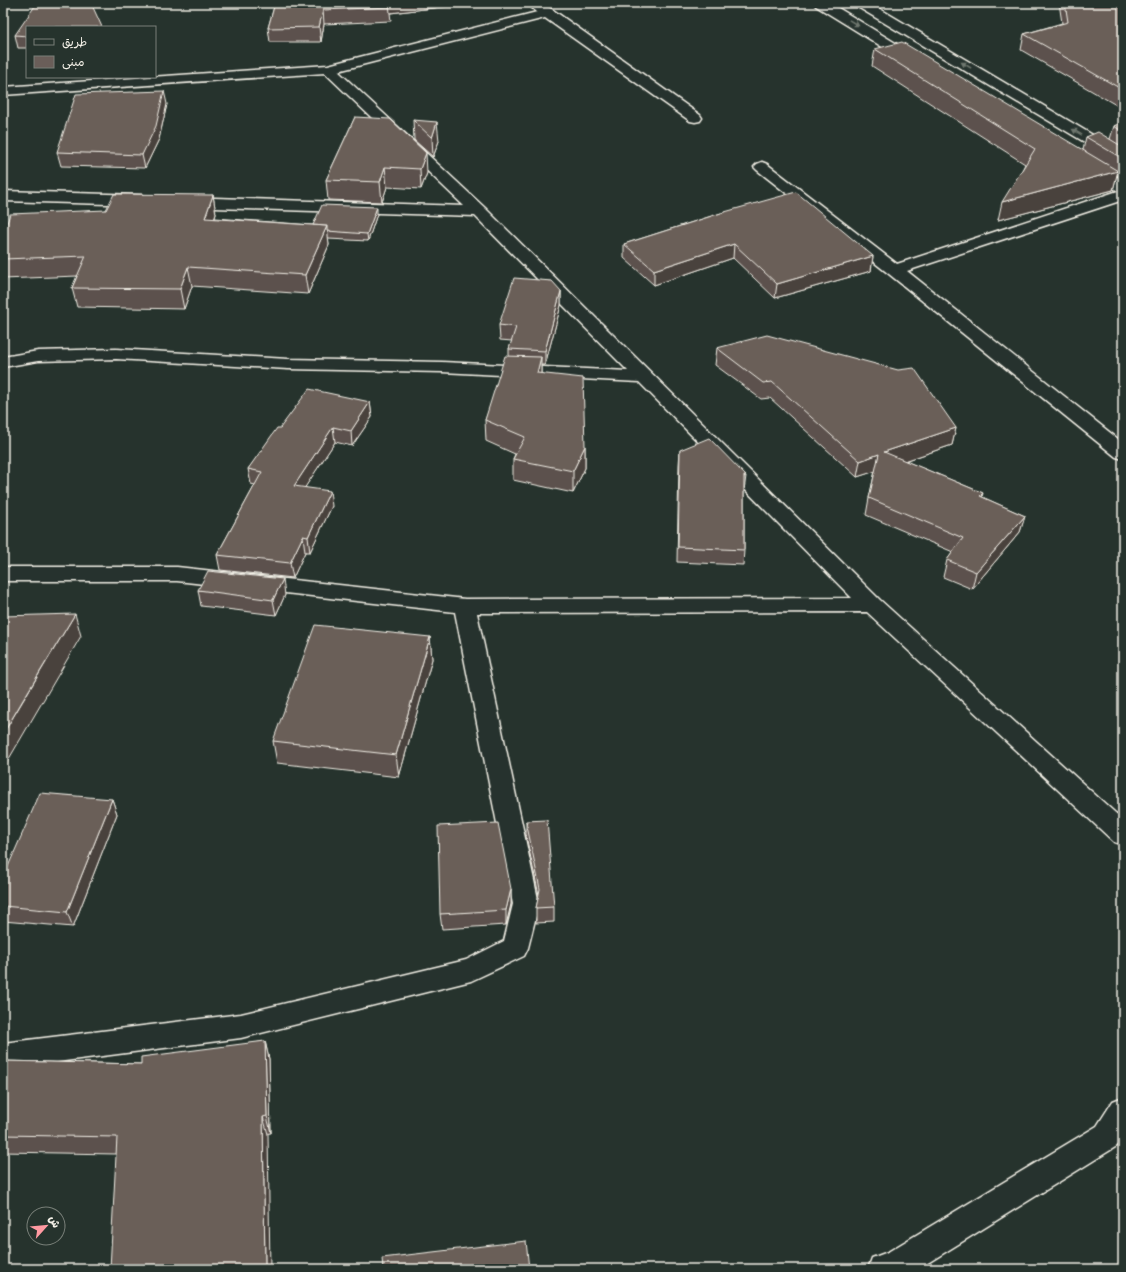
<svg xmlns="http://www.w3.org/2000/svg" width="1126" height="1272" font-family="Mynerve,'Playpen Sans Arabic',sans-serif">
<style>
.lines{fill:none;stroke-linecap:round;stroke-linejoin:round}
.minor-casing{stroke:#f4f1e8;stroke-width:3}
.minor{fill:#26332d;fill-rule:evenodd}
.wall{fill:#5b514d;stroke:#f4f1e8}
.shaded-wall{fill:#4a423e;stroke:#f4f1e8}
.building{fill:#6a5e59;stroke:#f4f1e8}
.oneway{fill:#6e766e}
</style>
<rect width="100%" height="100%" fill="#26332d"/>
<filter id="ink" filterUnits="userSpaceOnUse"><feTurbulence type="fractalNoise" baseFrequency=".025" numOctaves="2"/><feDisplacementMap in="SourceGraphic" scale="8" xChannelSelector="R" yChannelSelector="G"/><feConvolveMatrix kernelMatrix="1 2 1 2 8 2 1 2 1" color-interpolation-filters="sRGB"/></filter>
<g filter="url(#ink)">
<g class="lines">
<g class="minor-casing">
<g id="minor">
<polygon points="531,3 542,3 553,10 700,115 702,118 700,121 695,122 690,121 545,18 338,71 485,208 880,600 1123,820 1123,845 1114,842 867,612 477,613 539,904 528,948 524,956 471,981 241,1038 3,1069 3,1043 241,1014 466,960 504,941 513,904 455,612 177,581 3,581 3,567 177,567 465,599 852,598 639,382 442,372 288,369 116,359 38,361 3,367 3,357 38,351 116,349 288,359 442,362 628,371 475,216 184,207 178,205 176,202 178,199 184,197 464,206 325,73 3,95 3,87 328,65 537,12 529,5"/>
<polygon points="814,3 830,3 920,58 922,61 920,64 915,65 910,64 816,6"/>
<polygon points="854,3 870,3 1123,153 1123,164 1118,162 856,6"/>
<path d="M762,162L767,164L897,264L1118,191L1085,170L1082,167L1085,164C1098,160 1112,174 1123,181V200L907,271L1123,443V459L1116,457L889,274L757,170L754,167L757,164Z"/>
<polygon points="3,191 142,195 148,197 150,200 148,203 142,205 3,201"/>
<polygon points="1123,1097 1123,1136 1117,1146 918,1269 868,1269 872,1258 888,1252 1097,1126 1113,1101"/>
</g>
</g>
<use href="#minor" class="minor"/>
</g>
<g class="wall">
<polygon points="275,3 477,3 390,13 391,21 324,24 321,42 270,42 268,28"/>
<polygon points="1059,3 1123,3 1123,109 1021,50 1024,34 1062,23"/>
<polygon points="27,27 27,48 18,48 15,35"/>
<polygon points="875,49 1083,150 1086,137 1110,139 1114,126 1123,122 1123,179 1117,175 1113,190 998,220 1025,164 872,66"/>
<polygon points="167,104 159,139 145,168 61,166 57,152"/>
<polygon points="355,117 427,173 421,189 387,187 382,202 328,200 326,180"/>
<polygon points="413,120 439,141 433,157 414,140"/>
<polygon points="213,195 216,214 215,218 313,225 377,214 368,241 328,239 329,245 308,294 192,286 184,309 77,307 72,288 77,276 3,279 3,235 106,210"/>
<polygon points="721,213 873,256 871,271 775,298 733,258 654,285 624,258 624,244"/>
<polygon points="561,291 561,305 545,365 541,365 541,374 585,446 585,468 573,493 513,480 513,459 515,454 486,441 485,420 509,356 509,349 512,341 500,340 499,325"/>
<polygon points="717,348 956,428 952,445 905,461 983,493 982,497 1025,516 1020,532 972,589 943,577 947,560 953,552 866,515 869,498 875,471 857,477 770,398 761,399 715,365"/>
<polygon points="370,402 372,417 352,446 335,442 305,487 332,506 310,552 305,552 293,578 220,570 217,555 255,485 251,484 248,469 280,428"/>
<polygon points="680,450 744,491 744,550 743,565 677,562 679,465"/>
<polygon points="198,590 285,595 276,615 201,606"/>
<polygon points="430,637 432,659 399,777 277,763 273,741"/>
<polygon points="112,799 117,814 73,927 3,921 3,878"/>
<polygon points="526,821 554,907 554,922 536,923 536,908 539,895 526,836"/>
<polygon points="511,889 511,904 506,925 442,929 440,914"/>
<polygon points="265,1041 269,1059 271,1133 116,1154 3,1152 3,1061 141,1064"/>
</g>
<g class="shaded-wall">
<polygon points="389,3 477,3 390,13"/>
<polygon points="323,10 324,24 321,42 319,27"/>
<polygon points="164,91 167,104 159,139 145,168 142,155"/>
<polygon points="437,122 439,141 433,157 432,138"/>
<polygon points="426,153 427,173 421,189 420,169"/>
<polygon points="385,167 387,187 382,202 380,182"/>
<polygon points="1118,171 1113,190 998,220 1002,202"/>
<polygon points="213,195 216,214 208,237 205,218"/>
<polygon points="377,207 377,214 368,241 367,234"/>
<polygon points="327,226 329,245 308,294 305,275"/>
<polygon points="734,244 733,258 654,285 654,270"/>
<polygon points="873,256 871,271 775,298 777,284"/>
<polygon points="188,267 192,286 184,309 180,289"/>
<polygon points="561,291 561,305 545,365 545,351"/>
<polygon points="541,357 541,379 537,373"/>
<polygon points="370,402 372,417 352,446 351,431"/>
<polygon points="333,427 335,442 296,501 294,486"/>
<polygon points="956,428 952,445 881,469 884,452"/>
<polygon points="585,446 585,468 573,493 573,471"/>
<polygon points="879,454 876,471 857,477 860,461"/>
<polygon points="744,476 746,476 744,491 742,492"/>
<polygon points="330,491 332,506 310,552 308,537"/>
<polygon points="1025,516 1020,532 972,589 976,572"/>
<polygon points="303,536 305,552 293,578 290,563"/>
<polygon points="283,579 285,595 276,615 273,600"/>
<polygon points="75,614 81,636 3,769 3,734"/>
<polygon points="430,637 432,659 399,777 396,755"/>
<polygon points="112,799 117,814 73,927 67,912"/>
<polygon points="511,889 511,904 506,925 506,910"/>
<polygon points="265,1041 269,1059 271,1133 267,1116"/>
<polygon points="263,1117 268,1134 270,1269 265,1269"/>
</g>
<g class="building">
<polygon points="37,3 91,3 102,27 27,27 27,36 15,35"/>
<polygon points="275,3 389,3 390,7 323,10 319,27 268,28"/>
<polygon points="1065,3 1123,3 1123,90 1024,34 1068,22"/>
<polygon points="902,42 1118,171 1002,202 1035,149 875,49"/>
<polygon points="164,91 156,126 142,155 57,152 76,94"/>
<polygon points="355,117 390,119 426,153 420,169 385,167 380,182 326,180"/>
<polygon points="413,120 437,122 432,138"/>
<polygon points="1123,122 1123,132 1114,126"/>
<polygon points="1098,132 1123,147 1123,159 1086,137"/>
<polygon points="796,192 873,256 777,284 734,244 654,270 624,244 721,213"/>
<polygon points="114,194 213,195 205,218 327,226 305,275 188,267 180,289 72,288 86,256 3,259 3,235 10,214 106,210"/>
<polygon points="322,205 377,207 367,234 327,231 327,226 313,225"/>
<polygon points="514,278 552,281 561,291 545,351 509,349 516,327 499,325"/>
<polygon points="767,335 898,370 914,368 956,428 884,452 983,493 980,496 1025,516 976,572 947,560 963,538 869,498 879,454 860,461 772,382 763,383 717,348"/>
<polygon points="505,356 541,357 537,373 583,378 585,446 573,471 513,459 525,437 485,420"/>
<polygon points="309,389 370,402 351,431 333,427 294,486 330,491 308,537 303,536 290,563 217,555 262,472 248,469 277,428 280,428"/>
<polygon points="709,438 746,476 744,476 744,550 678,547 680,450"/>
<polygon points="208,571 283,579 273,600 198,590"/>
<polygon points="75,614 23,700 3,734 3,616"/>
<polygon points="315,625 430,637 396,755 273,741"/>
<polygon points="40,793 112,799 67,912 3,906 3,878"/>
<polygon points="547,820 554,907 536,908 540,889 526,821"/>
<polygon points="498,823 511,889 506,910 440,914 438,826"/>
<polygon points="265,1041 267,1116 263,1117 265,1269 110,1269 117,1137 3,1135 3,1061 141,1064 141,1057"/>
<polygon points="526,1241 529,1269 383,1269 382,1258"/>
</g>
<defs><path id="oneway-solid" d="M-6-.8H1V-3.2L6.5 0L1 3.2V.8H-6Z"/></defs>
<g class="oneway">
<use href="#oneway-solid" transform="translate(854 23) rotate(31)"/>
<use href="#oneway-solid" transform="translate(966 65) rotate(-149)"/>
<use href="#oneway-solid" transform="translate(1077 132) rotate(-149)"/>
</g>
</g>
<rect width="1126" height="1272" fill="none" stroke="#26332d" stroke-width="16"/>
<rect x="8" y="8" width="1110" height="1256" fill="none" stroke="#f4f1e8" stroke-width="1.5" filter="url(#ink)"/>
<rect x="26" y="26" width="130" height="52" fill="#26332d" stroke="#787f78"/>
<rect x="34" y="39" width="20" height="6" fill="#26332d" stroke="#787f78"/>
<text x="62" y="46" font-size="12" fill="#f4f1e8">طريق</text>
<rect x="34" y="56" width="20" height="12" fill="#6a5e59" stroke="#787f78"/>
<text x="62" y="66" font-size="12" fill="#f4f1e8">مبنى</text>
<g transform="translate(46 1226) rotate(63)"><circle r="19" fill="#26332d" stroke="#787f78"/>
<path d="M0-3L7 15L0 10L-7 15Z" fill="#ff9aa2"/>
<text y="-6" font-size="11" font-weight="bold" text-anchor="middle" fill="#f4f1e8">ش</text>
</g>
</svg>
